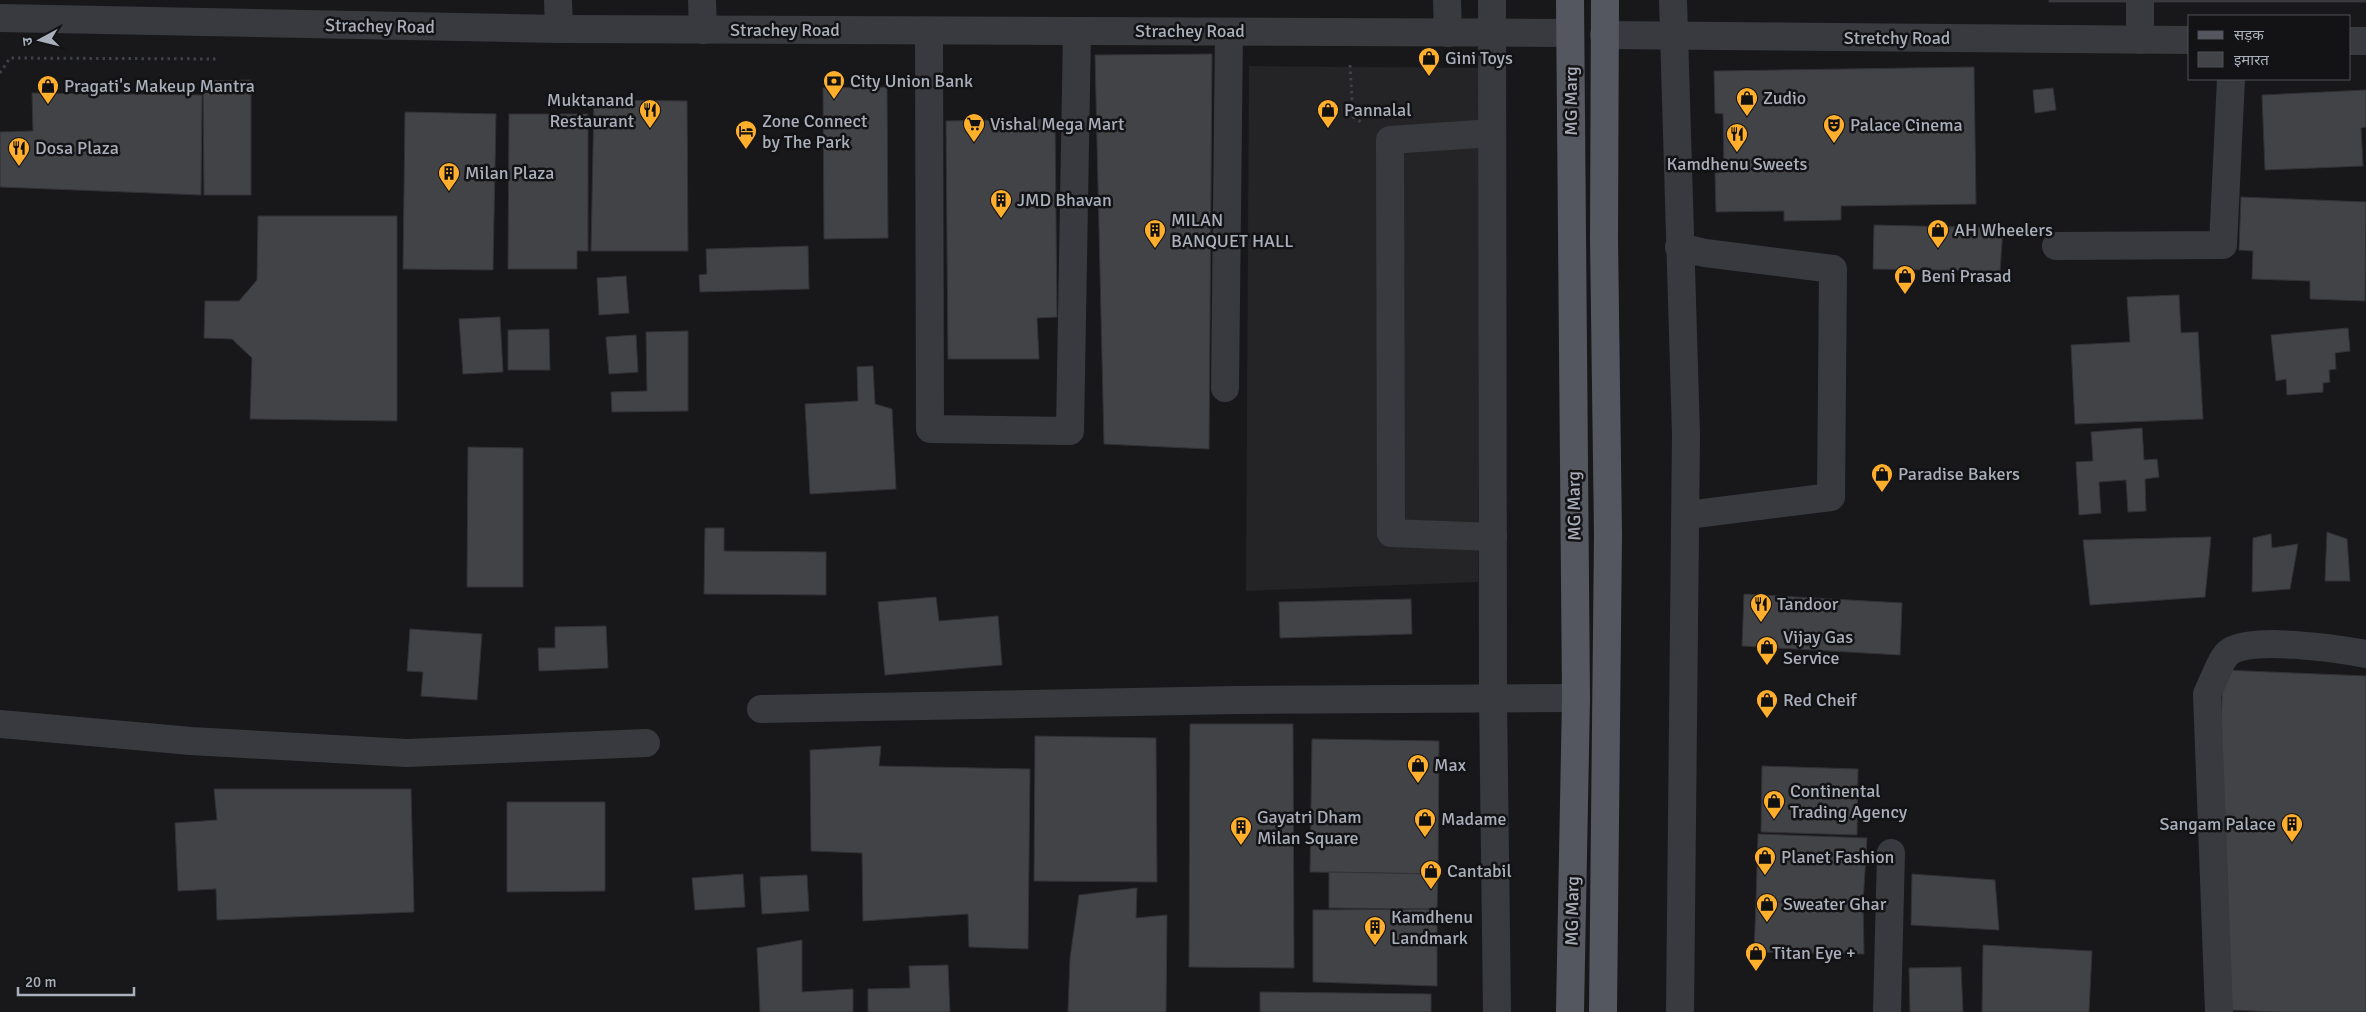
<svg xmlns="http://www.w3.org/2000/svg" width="2366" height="1012" font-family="Signika,'Noto Sans Devanagari',sans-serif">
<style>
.built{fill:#242427}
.building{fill:#424347;stroke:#323236}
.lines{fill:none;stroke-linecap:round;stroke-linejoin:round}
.path{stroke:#3e4147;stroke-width:3;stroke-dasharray:2.5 4;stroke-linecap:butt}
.minor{stroke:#383a40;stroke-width:28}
.major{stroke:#54575f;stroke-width:28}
.labels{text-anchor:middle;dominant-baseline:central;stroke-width:5;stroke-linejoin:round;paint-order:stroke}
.street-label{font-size:18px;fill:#a9afbb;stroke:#131315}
.poi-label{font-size:18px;fill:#a9afbb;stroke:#131315;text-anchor:start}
</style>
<rect width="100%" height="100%" fill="#18181a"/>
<polygon class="built" points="1249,66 1480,68 1478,582 1246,591"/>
<g class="building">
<rect x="2049" y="0" width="317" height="2"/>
<polygon points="1212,54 1209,449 1104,444 1095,55"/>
<polygon points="1974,67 1976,204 1841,206 1841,220 1784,221 1784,211 1716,212 1715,173 1724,172 1723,114 1715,113 1714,71"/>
<polygon points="251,80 251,195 204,195 203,81"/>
<polygon points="887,87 888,238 824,239 823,88"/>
<polygon points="2053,88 2056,110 2035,113 2033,90"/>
<polygon points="2366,90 2366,127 2361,128 2363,166 2265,170 2262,95"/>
<polygon points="32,93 202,95 201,195 0,187 0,132 33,131"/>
<polygon points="594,100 687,101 688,251 591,251"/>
<polygon points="405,112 496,114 493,270 403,269"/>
<polygon points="509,114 588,114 588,251 577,251 577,269 508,269"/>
<polygon points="1055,119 1057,317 1037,318 1039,359 948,359 946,121"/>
<polygon points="2241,197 2366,202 2365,301 2310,299 2310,281 2252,279 2253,251 2239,250"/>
<polygon points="258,216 397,216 397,421 250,419 252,358 232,339 204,338 205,301 239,301 257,280"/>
<polygon points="1874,225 2003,228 2000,271 1873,269"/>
<polygon points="808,246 809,289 700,292 699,275 707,274 706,249"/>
<polygon points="626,276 629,313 599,315 597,278"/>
<polygon points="2179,295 2181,333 2198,332 2203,419 2075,424 2071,345 2130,342 2127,297"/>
<polygon points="500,317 503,372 463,374 459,319"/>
<polygon points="2348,328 2350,351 2335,353 2336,369 2329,370 2330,382 2323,383 2323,392 2287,395 2286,379 2276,381 2271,335"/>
<polygon points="549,329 550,370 508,370 508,330"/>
<polygon points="688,331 688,411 612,412 611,392 647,391 646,332"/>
<polygon points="636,335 638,372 609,374 606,337"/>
<polygon points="873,366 875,404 892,409 896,489 810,494 805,404 858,401 857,367"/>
<polygon points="2142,428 2144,460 2157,459 2159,477 2145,479 2146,511 2128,512 2126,480 2099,482 2101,513 2079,515 2076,462 2093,461 2091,432"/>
<polygon points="468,447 523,448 523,587 467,587"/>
<polygon points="705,528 724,528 724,551 826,552 826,595 704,594"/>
<polygon points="2327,532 2347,539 2350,581 2325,581"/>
<polygon points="2271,534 2272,548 2298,544 2290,589 2252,592 2253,538"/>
<polygon points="2211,537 2205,597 2090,605 2083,540"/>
<polygon points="1744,594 1902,603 1900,655 1742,646"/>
<polygon points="936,597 939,621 998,616 1002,665 885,675 878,602"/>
<polygon points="1411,599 1412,634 1280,638 1279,602"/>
<polygon points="606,626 608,668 539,671 538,648 555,648 555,627"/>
<polygon points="410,629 482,634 477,700 421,696 423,672 407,671"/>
<polygon points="2223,670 2366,676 2366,1012 2274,1012 2211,1009"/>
<polygon points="1190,724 1293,724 1294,968 1189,967"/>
<polygon points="1035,736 1156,738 1157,882 1034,881"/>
<polygon points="1312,739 1439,741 1438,874 1310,872"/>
<polygon points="881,746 879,766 1030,769 1028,949 969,947 968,914 863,921 862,853 811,851 810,750"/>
<polygon points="1762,766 1858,769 1857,835 1761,832"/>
<polygon points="214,789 411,789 414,912 217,920 216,889 178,891 175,823 217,820"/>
<polygon points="507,802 605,802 605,891 507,892"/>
<polygon points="1758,834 1867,838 1863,903 1756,902"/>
<polygon points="1329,872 1438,874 1437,909 1329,908"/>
<polygon points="743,874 745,907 695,910 692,878"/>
<polygon points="1912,874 1995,880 1999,930 1911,925"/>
<polygon points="807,875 809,911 762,914 760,877"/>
<polygon points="1137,888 1136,918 1167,915 1166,1012 1068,1012 1070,958 1079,895"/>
<polygon points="1756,902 1863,903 1864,954 1754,952"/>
<polygon points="1437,909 1437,986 1313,982 1313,910"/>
<polygon points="802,940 802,992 853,989 853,1012 760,1012 757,948"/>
<polygon points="1983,945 2092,951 2089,1012 1982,1012"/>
<polygon points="948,965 950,1012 868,1012 868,989 910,988 909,966"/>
<polygon points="1961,967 1963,1012 1910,1012 1909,968"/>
<polygon points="1260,992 1431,994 1431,1012 1260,1012"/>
</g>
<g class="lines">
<g class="path">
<polyline points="1350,65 1353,117 1361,122"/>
<polyline points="0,73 10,58 216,59"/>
</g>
<g class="minor">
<polyline points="558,0 559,29"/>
<polyline points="702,0 703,30"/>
<polyline points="1447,0 1448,33"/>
<polyline points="1492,0 1493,699 1497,1012"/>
<polyline points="1673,0 1686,434 1680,1012"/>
<polyline points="2140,0 2140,40"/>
<polyline points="0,18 559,29 1570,33"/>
<polyline points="929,31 930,429 1070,431 1077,31"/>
<polyline points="1604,35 2190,40"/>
<polyline points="2350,41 2366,41"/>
<polyline points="1492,133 1390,140 1391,533 1493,537"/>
<polyline points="2056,246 2223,245 2231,79"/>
<polyline points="1679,247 1705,253 1833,269 1831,497 1687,515"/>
<polyline points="1225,388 1229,32"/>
<polyline points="761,709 1236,700 1576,698"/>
<polyline points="0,724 191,741 407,753 646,743"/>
<polyline points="1887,1012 1891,853"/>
<path d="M2219,1012L2207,694C2212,684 2221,659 2228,653C2249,635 2339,649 2366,654"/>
</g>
<g class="major">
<polyline points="1570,0 1576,698 1570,1012"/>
<polyline points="1603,1012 1608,535 1604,239 1605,0"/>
</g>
</g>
<defs>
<g id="shop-pin" transform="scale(1.125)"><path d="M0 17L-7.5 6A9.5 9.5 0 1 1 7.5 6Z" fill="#ffaf2b" stroke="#131315"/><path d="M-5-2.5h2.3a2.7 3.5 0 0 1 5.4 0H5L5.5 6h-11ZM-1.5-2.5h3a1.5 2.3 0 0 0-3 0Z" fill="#111"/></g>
<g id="bank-pin" transform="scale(1.125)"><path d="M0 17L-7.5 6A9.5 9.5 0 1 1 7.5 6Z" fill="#ffaf2b" stroke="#131315"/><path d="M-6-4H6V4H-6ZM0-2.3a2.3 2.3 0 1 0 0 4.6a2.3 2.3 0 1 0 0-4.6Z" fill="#111"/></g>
<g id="restaurant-pin" transform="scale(1.125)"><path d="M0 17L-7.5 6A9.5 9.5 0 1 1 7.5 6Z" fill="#ffaf2b" stroke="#131315"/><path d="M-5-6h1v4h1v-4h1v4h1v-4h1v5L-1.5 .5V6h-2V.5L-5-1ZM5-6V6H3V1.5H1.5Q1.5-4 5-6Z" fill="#111"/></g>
<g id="supermarket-pin" transform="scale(1.125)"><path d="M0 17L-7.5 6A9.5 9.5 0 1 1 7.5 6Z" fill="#ffaf2b" stroke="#131315"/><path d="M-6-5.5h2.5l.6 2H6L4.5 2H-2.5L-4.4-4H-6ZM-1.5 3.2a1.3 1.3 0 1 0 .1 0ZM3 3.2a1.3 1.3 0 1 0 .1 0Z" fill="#111"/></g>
<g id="theatre-pin" transform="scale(1.125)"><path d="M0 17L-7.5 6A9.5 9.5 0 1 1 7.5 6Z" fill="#ffaf2b" stroke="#131315"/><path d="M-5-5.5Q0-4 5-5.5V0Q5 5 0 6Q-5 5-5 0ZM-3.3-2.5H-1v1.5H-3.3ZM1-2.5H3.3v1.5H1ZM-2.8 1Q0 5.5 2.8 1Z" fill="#111"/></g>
<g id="hotel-pin" transform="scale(1.125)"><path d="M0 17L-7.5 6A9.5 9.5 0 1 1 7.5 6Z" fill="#ffaf2b" stroke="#131315"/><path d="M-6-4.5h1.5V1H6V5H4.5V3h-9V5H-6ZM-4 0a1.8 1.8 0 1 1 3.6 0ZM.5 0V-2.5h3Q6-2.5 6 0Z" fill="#111"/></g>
<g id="building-pin" transform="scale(1.125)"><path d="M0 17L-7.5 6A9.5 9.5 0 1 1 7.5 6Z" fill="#ffaf2b" stroke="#131315"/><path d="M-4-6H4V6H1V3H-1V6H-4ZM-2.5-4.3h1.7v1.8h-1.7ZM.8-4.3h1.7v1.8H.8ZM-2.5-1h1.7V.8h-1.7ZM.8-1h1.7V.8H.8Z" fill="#111"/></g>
</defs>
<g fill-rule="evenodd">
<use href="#shop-pin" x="1429" y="58"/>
<use href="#bank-pin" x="834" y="81"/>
<use href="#shop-pin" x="48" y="86"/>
<use href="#shop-pin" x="1747" y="98"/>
<use href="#restaurant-pin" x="650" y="110"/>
<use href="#shop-pin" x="1328" y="110"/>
<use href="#supermarket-pin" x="974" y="124"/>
<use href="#theatre-pin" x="1834" y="125"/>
<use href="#hotel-pin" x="746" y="131"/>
<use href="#restaurant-pin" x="1737" y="134"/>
<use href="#restaurant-pin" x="19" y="148"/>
<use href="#building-pin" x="449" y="173"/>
<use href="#building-pin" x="1001" y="200"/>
<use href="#building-pin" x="1155" y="230"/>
<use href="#shop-pin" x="1938" y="230"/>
<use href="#shop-pin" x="1905" y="276"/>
<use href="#shop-pin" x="1882" y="474"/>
<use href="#restaurant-pin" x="1761" y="604"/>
<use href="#shop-pin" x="1767" y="647"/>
<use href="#shop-pin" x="1767" y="700"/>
<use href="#shop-pin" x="1418" y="765"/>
<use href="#shop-pin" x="1774" y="801"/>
<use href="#shop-pin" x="1425" y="819"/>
<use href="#building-pin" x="2292" y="824"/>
<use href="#building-pin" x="1241" y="827"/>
<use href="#shop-pin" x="1765" y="857"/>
<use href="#shop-pin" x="1431" y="871"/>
<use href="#shop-pin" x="1767" y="904"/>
<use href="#building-pin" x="1375" y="927"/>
<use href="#shop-pin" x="1756" y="953"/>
</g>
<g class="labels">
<g class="street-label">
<text transform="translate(380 26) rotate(1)">Strachey Road</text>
<text x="785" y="30">Strachey Road</text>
<text x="1190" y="31">Strachey Road</text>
<text x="1897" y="38">Stretchy Road</text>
<text transform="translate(1571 101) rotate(-90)">MG Marg</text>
<text transform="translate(1574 506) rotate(-91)">MG Marg</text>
<text transform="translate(1572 911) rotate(-89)">MG Marg</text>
</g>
<g class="poi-label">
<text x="1445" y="58">Gini Toys</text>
<text x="850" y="81">City Union Bank</text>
<text x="64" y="86">Pragati's Makeup Mantra</text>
<text x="1763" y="98">Zudio</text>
<text x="634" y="100" text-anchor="end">Muktanand<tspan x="634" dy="21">Restaurant</tspan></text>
<text x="1344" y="110">Pannalal</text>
<text x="762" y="121">Zone Connect<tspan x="762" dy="21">by The Park</tspan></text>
<text x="990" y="124">Vishal Mega Mart</text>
<text x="1850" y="125">Palace Cinema</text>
<text x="35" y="148">Dosa Plaza</text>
<text x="1737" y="164" text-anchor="middle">Kamdhenu Sweets</text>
<text x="465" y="173">Milan Plaza</text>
<text x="1017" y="200">JMD Bhavan</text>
<text x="1171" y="220">MILAN<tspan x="1171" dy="21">BANQUET HALL</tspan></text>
<text x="1954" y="230">AH Wheelers</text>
<text x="1921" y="276">Beni Prasad</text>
<text x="1898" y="474">Paradise Bakers</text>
<text x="1777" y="604">Tandoor</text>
<text x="1783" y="637">Vijay Gas<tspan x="1783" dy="21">Service</tspan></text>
<text x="1783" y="700">Red Cheif</text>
<text x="1434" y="765">Max</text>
<text x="1790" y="791">Continental<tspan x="1790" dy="21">Trading Agency</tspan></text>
<text x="1257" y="817">Gayatri Dham<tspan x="1257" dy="21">Milan Square</tspan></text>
<text x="1441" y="819">Madame</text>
<text x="2276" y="824" text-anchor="end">Sangam Palace</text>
<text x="1781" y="857">Planet Fashion</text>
<text x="1447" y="871">Cantabil</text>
<text x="1783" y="904">Sweater Ghar</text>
<text x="1391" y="917">Kamdhenu<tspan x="1391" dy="21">Landmark</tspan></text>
<text x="1772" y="953">Titan Eye +</text>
</g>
</g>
<rect x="2188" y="15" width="162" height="65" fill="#131315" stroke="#4f5157"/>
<rect x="2198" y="31" width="25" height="8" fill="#54575f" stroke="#4f5157"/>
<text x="2234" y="40" font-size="15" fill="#a9afbb">सड़क</text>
<rect x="2198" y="52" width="25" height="15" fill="#424347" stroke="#4f5157"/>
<text x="2234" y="65" font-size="15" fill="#a9afbb">इमारत</text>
<g transform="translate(40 40) rotate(263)" stroke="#131315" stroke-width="4" paint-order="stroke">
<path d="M0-4L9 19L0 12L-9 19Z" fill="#a9afbb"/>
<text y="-8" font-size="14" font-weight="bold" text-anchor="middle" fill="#a9afbb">उ</text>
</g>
<path d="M18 987v8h116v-8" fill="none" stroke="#a9afbb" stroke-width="2.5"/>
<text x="25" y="987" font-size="15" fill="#a9afbb" stroke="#131315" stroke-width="4" paint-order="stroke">20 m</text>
</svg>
